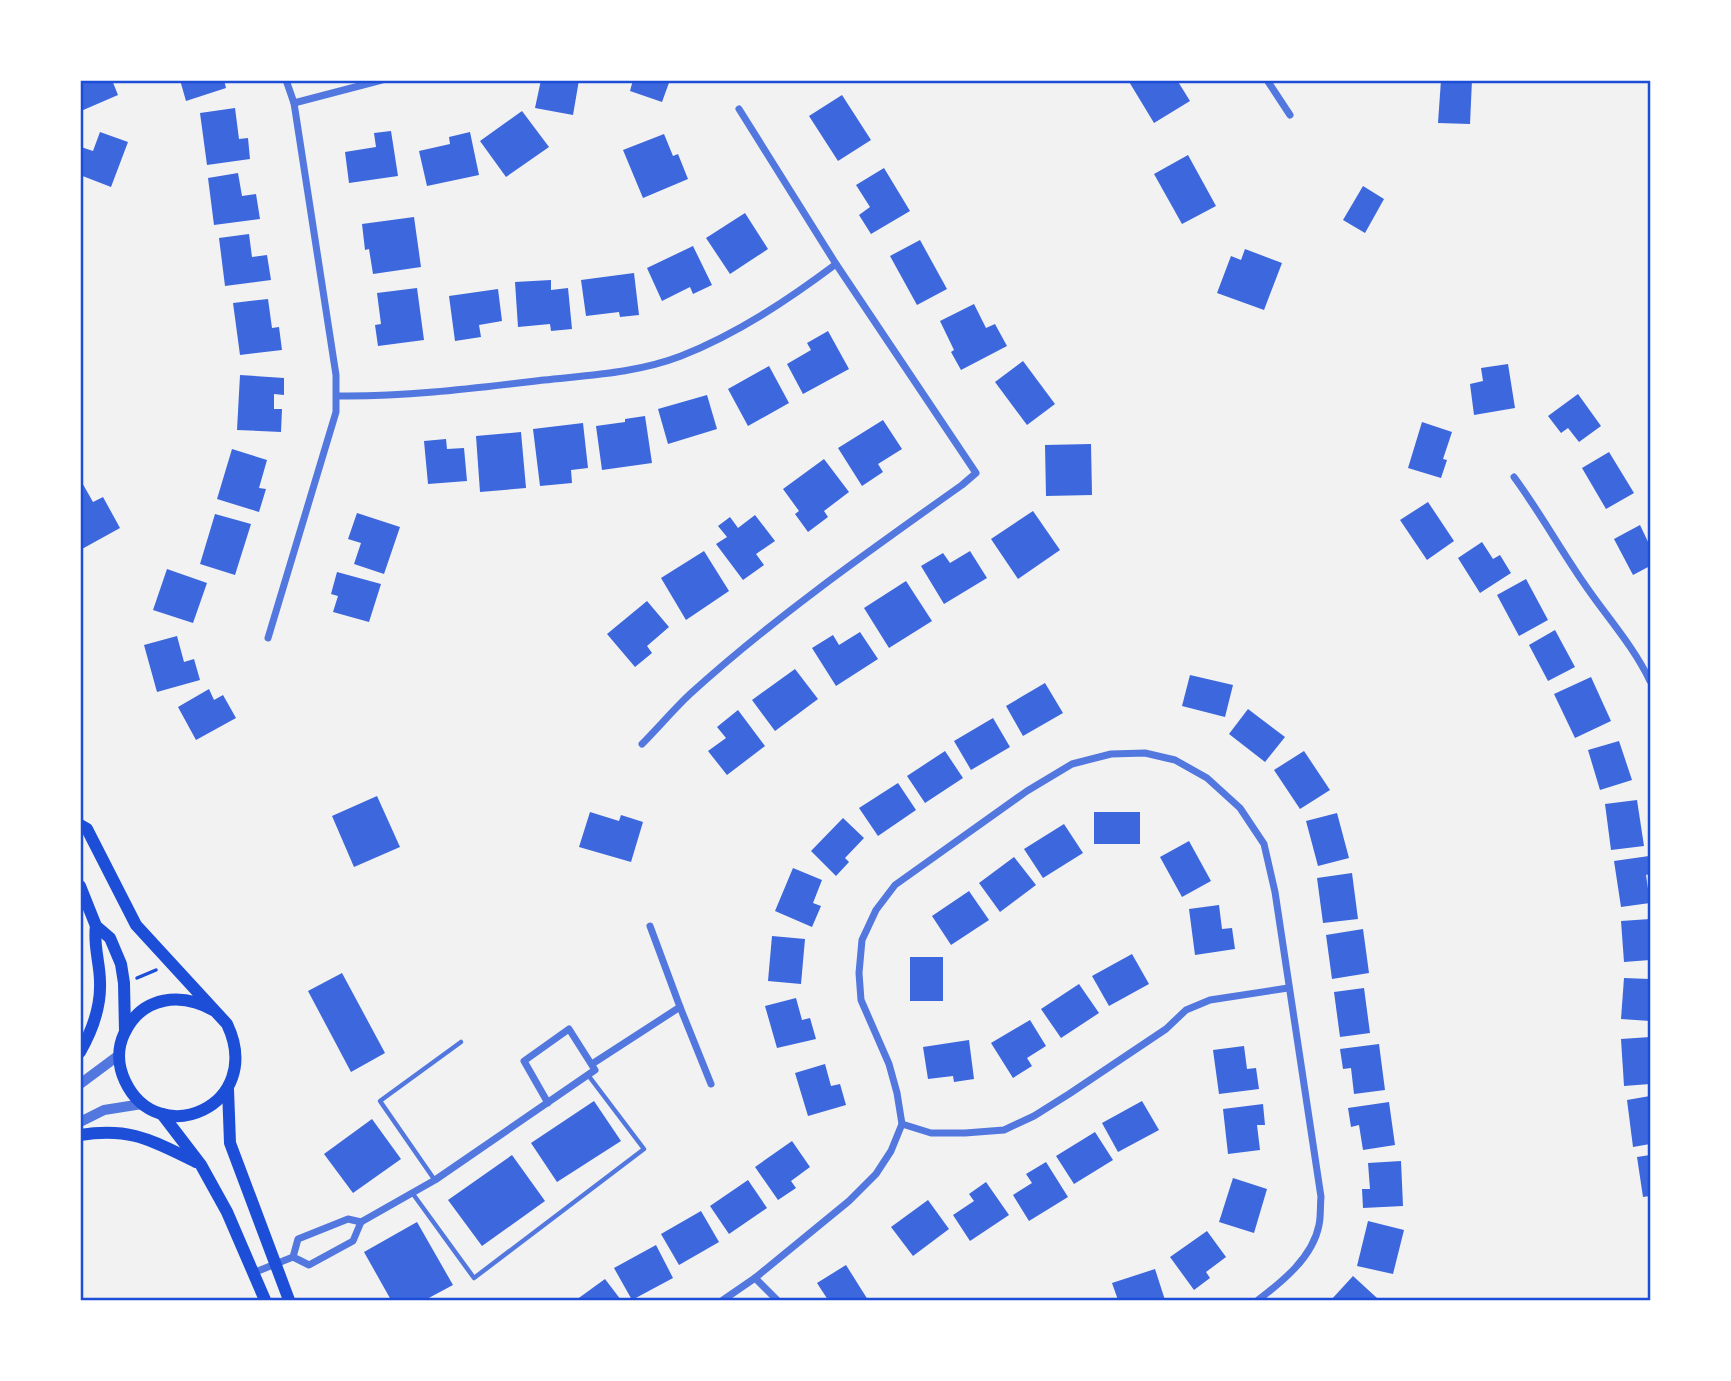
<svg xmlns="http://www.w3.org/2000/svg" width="1731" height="1381" font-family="Montserrat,sans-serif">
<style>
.building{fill:#3d67dc}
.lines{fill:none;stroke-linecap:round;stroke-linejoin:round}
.path{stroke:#1d4ed8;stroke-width:3.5}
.service{stroke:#5277de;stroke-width:4.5}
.minor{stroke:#5277de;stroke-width:7}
.tertiary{stroke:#5277de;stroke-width:10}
.secondary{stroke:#1d4ed8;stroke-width:12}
.neatline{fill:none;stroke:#1d4ed8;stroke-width:2.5}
</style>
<rect width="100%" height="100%" fill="#f2f2f2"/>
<g class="building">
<polygon points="80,80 112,80 118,95 81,111"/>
<polygon points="180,80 224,80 226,88 186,101"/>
<polygon points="541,80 579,80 573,115 535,108"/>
<polygon points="633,80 670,80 662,102 630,91"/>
<polygon points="1128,80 1177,80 1190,101 1154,123"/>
<polygon points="1441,80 1472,80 1470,124 1438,123"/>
<polygon points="842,95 871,140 838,161 809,116"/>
<polygon points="235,108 239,139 248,138 250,159 207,165 200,113"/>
<polygon points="522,111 549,147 506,177 480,141"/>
<polygon points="391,131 398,176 349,183 345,152 376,147 374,133"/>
<polygon points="100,132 128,142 111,187 80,175 81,147 93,151"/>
<polygon points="470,132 479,175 427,186 419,151 450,144 449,137"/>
<polygon points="664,134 673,156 678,154 688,179 643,198 623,150"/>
<polygon points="1188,155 1216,206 1182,224 1154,174"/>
<polygon points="884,168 910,211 871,234 859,215 870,207 856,185"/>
<polygon points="238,173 242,196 256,194 260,219 214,225 208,178"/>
<polygon points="1363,186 1384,199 1365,233 1343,220"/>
<polygon points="745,213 768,249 730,274 706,238"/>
<polygon points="414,217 421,267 373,274 369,249 365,250 362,224"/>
<polygon points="249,234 252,257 267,255 271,280 225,286 219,238"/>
<polygon points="920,240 947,289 917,305 890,256"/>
<polygon points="693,246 712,285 693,294 690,287 662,301 647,268"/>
<polygon points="1245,249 1282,263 1264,310 1217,293 1231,256 1241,260"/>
<polygon points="634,273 639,315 620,317 619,312 586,316 581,280"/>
<polygon points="551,280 551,290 568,288 572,329 551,331 550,324 518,327 515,282"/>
<polygon points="417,288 424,340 378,346 375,325 381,324 377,293"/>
<polygon points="498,289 502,321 479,325 481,337 455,341 449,296"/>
<polygon points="268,299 272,328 279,327 282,350 240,355 233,303"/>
<polygon points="974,304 986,328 995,324 1007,346 961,370 951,352 954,350 940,321"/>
<polygon points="828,331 849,369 803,394 787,364 811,350 807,343"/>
<polygon points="1023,361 1055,404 1027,425 995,382"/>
<polygon points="1508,364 1515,408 1474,415 1470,384 1483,381 1481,368"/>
<polygon points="769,366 789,403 748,426 728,389"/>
<polygon points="240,375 284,378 284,395 274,394 274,409 282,409 281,432 237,430"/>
<polygon points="1578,394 1601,426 1579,442 1568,428 1561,433 1548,416"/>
<polygon points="707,395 717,429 668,444 658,409"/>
<polygon points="645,416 652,463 602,470 596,426 625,422 625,419"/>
<polygon points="883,420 902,449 878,464 883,472 862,486 838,448"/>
<polygon points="1422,422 1452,432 1443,459 1447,460 1441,478 1408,468"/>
<polygon points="583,423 588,468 571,470 572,483 540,486 533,429"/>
<polygon points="521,432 526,488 480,492 476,436"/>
<polygon points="446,439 447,449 464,448 467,481 428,484 424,441"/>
<polygon points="1091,444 1092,495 1046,496 1045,445"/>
<polygon points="232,449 267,460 259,488 266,489 259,512 217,499"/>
<polygon points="1609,452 1634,493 1606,509 1582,468"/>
<polygon points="824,459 849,492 824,511 828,517 808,532 795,514 799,511 783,489"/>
<polygon points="80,479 93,502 103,497 120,528 82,549 80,545"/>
<polygon points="1428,502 1454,541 1427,560 1400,520"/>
<polygon points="1033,511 1060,550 1018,579 991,539"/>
<polygon points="357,513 400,527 384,574 354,564 361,543 348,539"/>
<polygon points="215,514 251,524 235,575 200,564"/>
<polygon points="755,515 775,541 756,554 764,565 743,580 716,544 727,537 718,526 730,517 738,528"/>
<polygon points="1640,525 1650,546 1650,566 1633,575 1614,539"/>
<polygon points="1482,542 1493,559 1500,555 1511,573 1480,593 1458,558"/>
<polygon points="704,551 729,591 686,620 661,578"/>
<polygon points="970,551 987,578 944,604 921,566 943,553 950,563"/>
<polygon points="167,569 207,583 193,623 153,610"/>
<polygon points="337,572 381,584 369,622 333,612 338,596 331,594"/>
<polygon points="1526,579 1548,620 1519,636 1497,595"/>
<polygon points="906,581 932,621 889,648 864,608"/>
<polygon points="647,601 669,627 647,646 652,653 635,667 607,634"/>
<polygon points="1555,630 1575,667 1548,681 1529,645"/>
<polygon points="860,632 878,659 836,686 812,648 833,635 839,645"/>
<polygon points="177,636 184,662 194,659 200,680 157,692 144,645"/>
<polygon points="795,669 818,699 775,731 752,700"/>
<polygon points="1190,675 1233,685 1225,717 1182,706"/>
<polygon points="1591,677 1611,721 1575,738 1554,694"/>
<polygon points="1045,683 1063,713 1023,736 1006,706"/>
<polygon points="209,689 214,700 223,695 236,718 196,740 178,707"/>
<polygon points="1248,709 1285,737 1265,762 1229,734"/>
<polygon points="738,710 765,746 727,775 708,751 726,738 717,727"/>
<polygon points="993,718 1010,747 971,770 954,741"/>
<polygon points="1619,741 1632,780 1600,790 1588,750"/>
<polygon points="945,751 963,778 925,803 907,776"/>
<polygon points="1304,751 1330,790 1300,809 1274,770"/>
<polygon points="898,783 916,810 878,836 859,808"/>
<polygon points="377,796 400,847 354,867 332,816"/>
<polygon points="1637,800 1644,846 1611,850 1605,804"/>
<polygon points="590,812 619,821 621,815 643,822 631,862 579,847"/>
<rect x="1094" y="812" width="46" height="32"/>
<polygon points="1337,813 1349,858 1318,866 1306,821"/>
<polygon points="843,818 864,838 845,858 849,862 836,876 811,851"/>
<polygon points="1064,824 1083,853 1043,878 1024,849"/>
<polygon points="1189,841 1211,881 1182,897 1160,857"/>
<polygon points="1649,856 1650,874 1646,875 1650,903 1621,907 1614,861"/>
<polygon points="1014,857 1036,885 1000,912 979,883"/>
<polygon points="793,868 822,880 813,903 821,906 812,927 775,911"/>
<polygon points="1352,873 1358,919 1323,923 1317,878"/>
<polygon points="969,891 989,920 951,945 932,916"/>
<polygon points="1219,905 1222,929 1232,928 1235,949 1195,955 1189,909"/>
<polygon points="1650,919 1650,960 1624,962 1621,921"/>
<polygon points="1363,929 1369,973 1332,979 1326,935"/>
<polygon points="772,936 805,939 801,984 768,981"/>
<polygon points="1132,954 1149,984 1109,1006 1092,976"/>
<rect x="910" y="957" width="33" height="44"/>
<polygon points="342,973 385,1053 351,1072 308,991"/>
<polygon points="1624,978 1650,979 1650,1021 1621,1019"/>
<polygon points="1079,984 1099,1013 1061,1038 1041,1009"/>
<polygon points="1364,988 1370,1033 1340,1037 1334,992"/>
<polygon points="796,998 802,1020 810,1018 816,1039 777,1048 765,1006"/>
<polygon points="1030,1020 1046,1046 1027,1058 1032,1066 1013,1078 991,1043"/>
<polygon points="1650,1037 1650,1084 1624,1086 1621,1039"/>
<polygon points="969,1040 974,1079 954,1082 953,1076 928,1079 923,1047"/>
<polygon points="1379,1044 1385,1090 1354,1094 1351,1068 1343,1069 1340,1049"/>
<polygon points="1244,1046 1247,1069 1256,1068 1259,1089 1219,1094 1213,1050"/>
<polygon points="825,1064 831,1086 840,1084 846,1105 808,1116 795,1073"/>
<polygon points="1650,1096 1650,1144 1633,1147 1627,1100"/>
<polygon points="594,1101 621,1141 557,1182 531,1143"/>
<polygon points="1142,1101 1159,1130 1118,1152 1102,1123"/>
<polygon points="1389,1102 1395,1145 1363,1150 1359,1125 1351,1127 1348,1108"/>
<polygon points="1263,1104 1265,1125 1257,1125 1260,1150 1228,1154 1223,1109"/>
<polygon points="372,1119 401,1159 353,1193 324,1154"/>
<polygon points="1095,1132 1113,1160 1074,1184 1056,1156"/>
<polygon points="792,1141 810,1167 791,1181 796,1188 778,1200 755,1167"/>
<polygon points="512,1155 545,1201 482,1246 448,1200"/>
<polygon points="1650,1155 1650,1196 1643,1197 1637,1157"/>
<polygon points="1401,1161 1403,1206 1363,1208 1362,1189 1370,1189 1368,1163"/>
<polygon points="1046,1162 1068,1197 1029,1221 1013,1195 1032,1183 1026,1174"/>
<polygon points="1233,1178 1267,1189 1254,1233 1219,1222"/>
<polygon points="748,1180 767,1208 729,1234 710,1206"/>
<polygon points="986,1182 1009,1215 970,1241 953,1215 974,1201 969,1194"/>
<polygon points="928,1200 949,1229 913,1256 891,1227"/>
<polygon points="701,1211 719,1242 679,1265 661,1234"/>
<polygon points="1368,1221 1404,1230 1393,1274 1357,1266"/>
<polygon points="417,1222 453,1285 425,1300 391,1300 364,1252"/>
<polygon points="1207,1231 1226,1257 1206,1272 1210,1278 1194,1290 1170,1257"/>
<polygon points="656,1245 673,1278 632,1300 614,1268"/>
<polygon points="846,1265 868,1300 828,1300 817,1283"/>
<polygon points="1155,1269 1165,1300 1118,1300 1112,1283"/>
<polygon points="1353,1276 1377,1298 1374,1300 1331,1300"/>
<polygon points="605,1279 621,1300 576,1300"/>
</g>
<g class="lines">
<polyline class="path" points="137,978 156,970"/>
<g class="service">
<polyline points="434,1179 380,1101 461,1042"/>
<polyline points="413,1194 474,1278 644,1149 588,1075"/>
</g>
<g class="minor">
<polyline points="1267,80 1290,115"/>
<polyline points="294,103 382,80"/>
<path d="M337,396C406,397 476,388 544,380C590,375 637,373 681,356C737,334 788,300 836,264"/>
<path d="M1514,477C1539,511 1559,547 1583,582C1605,615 1633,645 1650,681"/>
<polyline points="268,638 336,412 336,375 294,103 286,80"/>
<path d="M642,744C658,728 673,710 690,694C775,617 869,551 962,485L976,473L836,264L739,109"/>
<polyline points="680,1007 711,1084"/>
<polyline points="592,1064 680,1007 650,926"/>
<polyline points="902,1124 931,1133 965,1133 1004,1130 1034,1116 1069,1094 1166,1029 1186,1010 1210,1000 1288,988"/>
<polyline points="361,1222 435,1180 595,1070 569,1029 524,1061 548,1103"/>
<polyline points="253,1273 293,1257 298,1239 348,1219 361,1222 353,1241 309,1265 293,1257"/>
<polyline points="755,1278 777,1300"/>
<path d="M723,1300L755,1278L849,1201L876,1174L891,1151L902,1124L897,1093L889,1064L861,1000L859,973L862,940L876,910L895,885L1027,791L1072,764L1111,754L1145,753L1175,760L1207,778L1240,808L1264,844L1275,892L1321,1197C1320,1206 1321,1216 1319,1225C1313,1257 1282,1282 1258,1300"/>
</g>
<g class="tertiary">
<polyline points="80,1084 119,1055"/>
<polyline points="80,1122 104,1110 142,1104"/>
</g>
<g class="secondary">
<path d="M80,825L87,829L136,925L227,1024C266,1106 158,1152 125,1081C118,1066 117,1049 124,1034C142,995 182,992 215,1011"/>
<polyline points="80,886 96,926 110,938 121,964 124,983 125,1031"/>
<path d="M80,1052C92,1031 101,1007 100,982C100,963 93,945 96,926"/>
<polyline points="228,1089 230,1143 289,1300"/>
<polyline points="162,1114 201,1165 227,1212 265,1300"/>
<path d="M80,1135C132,1127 152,1141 196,1162"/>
</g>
</g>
<rect width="1731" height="1381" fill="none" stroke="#ffffff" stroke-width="164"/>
<rect x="82" y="82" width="1567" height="1217" class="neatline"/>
</svg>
